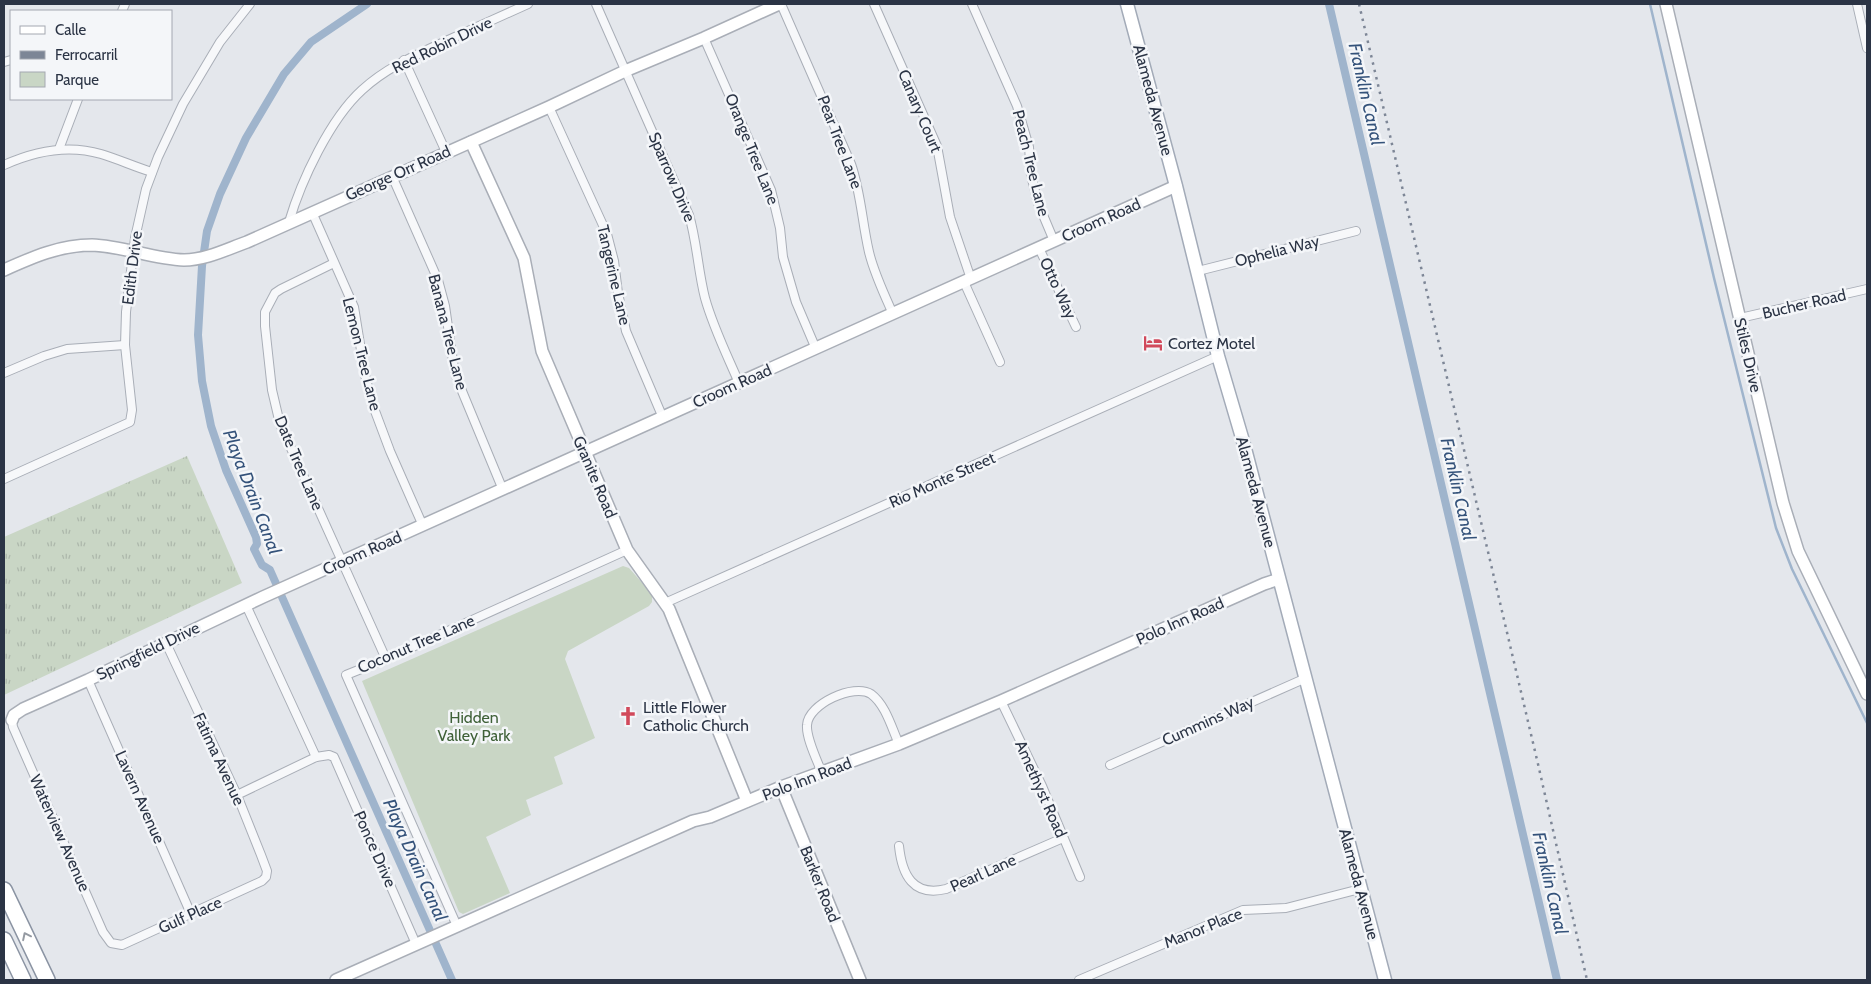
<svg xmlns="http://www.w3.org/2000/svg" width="1871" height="984" font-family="Cabin,sans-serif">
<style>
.grass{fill:url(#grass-tufts)}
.green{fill:#c9d6c5}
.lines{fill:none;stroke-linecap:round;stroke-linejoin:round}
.stream{stroke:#9fb4cc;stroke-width:2.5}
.canal{stroke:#9fb4cc;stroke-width:8}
.street-casing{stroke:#a9aeb7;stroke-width:10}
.secondary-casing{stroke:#a9aeb7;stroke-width:14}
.primary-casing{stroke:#a3abb8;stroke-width:15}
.highway-casing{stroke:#8b94a3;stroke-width:18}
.street{stroke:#f7f8fa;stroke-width:8}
.secondary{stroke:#fff;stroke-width:11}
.primary{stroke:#fff;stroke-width:12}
.highway{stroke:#fff;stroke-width:15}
.rail{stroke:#7d8696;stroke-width:2.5;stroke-dasharray:2.5 5;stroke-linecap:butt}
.oneway{stroke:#959aa2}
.labels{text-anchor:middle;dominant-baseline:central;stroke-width:5;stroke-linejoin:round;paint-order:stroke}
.street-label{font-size:16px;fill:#2b3445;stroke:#f4f6f9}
.poi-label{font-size:16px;fill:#2b3445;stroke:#f4f6f9;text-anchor:start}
.park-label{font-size:16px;fill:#3f6138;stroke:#f4f6f9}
.water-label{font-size:18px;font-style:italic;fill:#34527a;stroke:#f4f6f9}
</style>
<defs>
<pattern id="grass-tufts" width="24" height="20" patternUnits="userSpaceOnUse" patternTransform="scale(1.25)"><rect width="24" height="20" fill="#c9d6c5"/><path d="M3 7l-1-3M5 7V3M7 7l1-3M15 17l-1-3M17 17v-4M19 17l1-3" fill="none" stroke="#adb8ab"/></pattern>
</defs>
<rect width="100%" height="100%" fill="#e4e7ec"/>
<polygon class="grass" points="187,456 242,583 4,695 4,537"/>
<polygon class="green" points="623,566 629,568 652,594 652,602 649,606 568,651 565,659 595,738 554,757 563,784 526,800 531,815 486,837 510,893 463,914 459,912 362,681"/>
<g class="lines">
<polyline class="stream" points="1650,4 1714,278 1776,528 1792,569 1867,723"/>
<g class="canal">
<polyline points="367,4 311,42 284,74 246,138 220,194 207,231 202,266 198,335 202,381 211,426 226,470 256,537 257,544 254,549 262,565 270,570 452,980"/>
<polyline points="1329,4 1557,980"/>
</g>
<g class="street-casing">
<g id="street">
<path d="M596,4L689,215C697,242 698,271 705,298C713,327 727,355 739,383"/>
<path d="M781,4L851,164C861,193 862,222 869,252C874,273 884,294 893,314"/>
<polyline points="874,4 937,146 950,217 971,279"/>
<polyline points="972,4 1017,106 1029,147 1031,175 1038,203 1054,241"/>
<polyline points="1857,4 1867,48"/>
<polyline points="122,11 125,4"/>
<polyline points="704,38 771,190 780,228 783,257 796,302 816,349"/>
<polyline points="404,60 446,152"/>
<polyline points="4,62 11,60"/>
<polyline points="549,107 607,234 614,261 618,293 626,331 663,418"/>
<polyline points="59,149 78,99"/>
<path d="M4,165C35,151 67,144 101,154C118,159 135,167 152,172"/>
<polyline points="392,176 438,280 445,306 454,368 457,379 503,490"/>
<polyline points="312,212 354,307 365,375 372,403 390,451 423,526"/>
<path d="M289,222C301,181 330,119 362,90C387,67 418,54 448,40C475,28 501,16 528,4"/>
<polyline points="1039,248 1076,327"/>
<polyline points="334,263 281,289 275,293 265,312 265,326 272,390 280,424 386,659"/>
<polyline points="1198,271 1356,231"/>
<polyline points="964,282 1000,362"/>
<polyline points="1740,318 1867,289"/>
<polyline points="4,373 44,356 67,349 125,345"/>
<polyline points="4,479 130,422 132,410 125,345 126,312 135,238 146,189 158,157 183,104 220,42 250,4"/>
<polyline points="665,603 1218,356"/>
<polyline points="246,605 316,757"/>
<polyline points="88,680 191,914"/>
<polyline points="1001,701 1042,786 1080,877"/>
<polyline points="12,720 13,727 103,932 111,943 122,945 262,881 266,877 267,871 261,855 237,795 166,643"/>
<polyline points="1110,765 1306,678"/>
<path d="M822,773C817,760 806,738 807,725C808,704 854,683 871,694C886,705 892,729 899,744"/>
<polyline points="237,795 316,757 329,755 334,757 416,944"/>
<path d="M899,846C902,875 913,897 946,889L1063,838"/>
<polyline points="457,926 346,675 386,659 627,550"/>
<polyline points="1079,980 1243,910 1286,908 1360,889"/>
</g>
</g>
<g class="secondary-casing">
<g id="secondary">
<polyline points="1666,4 1783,503 1798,551 1867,694"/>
<polyline points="471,142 524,258 542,351 627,550 669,609 747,801"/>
<path d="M4,270C33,257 60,245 92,245C123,246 153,259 184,260C206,260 227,249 247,242L549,107L625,71L704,38L779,4"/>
<polyline points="12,720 14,715 23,709 88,680 263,597 1176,186"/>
<polyline points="781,787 860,980"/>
<polyline points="336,980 693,821 710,817 781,787 899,744 1001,701 1264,584 1279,579"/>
</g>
</g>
<g class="primary-casing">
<polyline id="primary" points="1127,4 1176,186 1218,356 1243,441 1385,980"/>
</g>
<g class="highway-casing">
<g id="highway">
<polyline points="4,890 47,980"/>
<polyline points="4,940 23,980"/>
</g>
</g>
<use href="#street" class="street"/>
<use href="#secondary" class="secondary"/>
<use href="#primary" class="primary"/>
<use href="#highway" class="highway"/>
<polyline class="rail" points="1359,4 1538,764 1587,980"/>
</g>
<defs><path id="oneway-chevron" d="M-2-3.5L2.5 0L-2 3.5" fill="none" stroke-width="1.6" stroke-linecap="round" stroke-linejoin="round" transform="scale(1.25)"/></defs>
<use class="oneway" href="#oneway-chevron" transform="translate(26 936) rotate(-116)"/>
<defs>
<g id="hotel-bare" transform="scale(1.5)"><path d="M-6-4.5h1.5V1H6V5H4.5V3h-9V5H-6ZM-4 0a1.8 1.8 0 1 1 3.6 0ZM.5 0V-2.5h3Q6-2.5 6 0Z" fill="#d1495b" stroke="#f4f6f9" stroke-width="2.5" paint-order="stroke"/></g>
<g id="church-bare" transform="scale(1.5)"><path d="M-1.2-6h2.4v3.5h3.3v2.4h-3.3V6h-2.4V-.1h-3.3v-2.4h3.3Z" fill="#d1495b" stroke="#f4f6f9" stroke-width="2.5" paint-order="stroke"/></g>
</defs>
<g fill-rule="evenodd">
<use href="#hotel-bare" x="1153" y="343"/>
<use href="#church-bare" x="628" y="716"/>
</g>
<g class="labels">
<g class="street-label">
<text transform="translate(442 45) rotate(-26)">Red Robin Drive</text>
<text transform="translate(1153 100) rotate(75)">Alameda Avenue</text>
<text transform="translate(920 111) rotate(67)">Canary Court</text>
<text transform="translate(840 142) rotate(69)">Pear Tree Lane</text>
<text transform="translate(752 149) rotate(68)">Orange Tree Lane</text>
<text transform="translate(1031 163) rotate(76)">Peach Tree Lane</text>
<text transform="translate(398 173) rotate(-24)">George Orr Road</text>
<text transform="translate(672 177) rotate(67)">Sparrow Drive</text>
<text transform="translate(1101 220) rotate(-24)">Croom Road</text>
<text transform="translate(1277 251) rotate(-14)">Ophelia Way</text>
<text transform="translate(132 268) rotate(-83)">Edith Drive</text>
<text transform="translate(614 275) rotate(77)">Tangerine Lane</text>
<text transform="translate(1058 288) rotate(65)">Otto Way</text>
<text transform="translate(1804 304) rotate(-13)">Bucher Road</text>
<text transform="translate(448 332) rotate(76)">Banana Tree Lane</text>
<text transform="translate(362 354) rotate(76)">Lemon Tree Lane</text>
<text transform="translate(1748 355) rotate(77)">Stiles Drive</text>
<text transform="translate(732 386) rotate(-24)">Croom Road</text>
<text transform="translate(299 463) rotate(67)">Date Tree Lane</text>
<text transform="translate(595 477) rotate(67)">Granite Road</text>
<text transform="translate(942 480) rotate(-24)">Rio Monte Street</text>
<text transform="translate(1256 492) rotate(75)">Alameda Avenue</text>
<text transform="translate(362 553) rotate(-24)">Croom Road</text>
<text transform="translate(1180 621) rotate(-24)">Polo Inn Road</text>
<text transform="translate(416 644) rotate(-23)">Coconut Tree Lane</text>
<text transform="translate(148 651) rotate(-26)">Springfield Drive</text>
<text transform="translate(1208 721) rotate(-24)">Cummins Way</text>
<text transform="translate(219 759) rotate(65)">Fatima Avenue</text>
<text transform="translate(807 779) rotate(-21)">Polo Inn Road</text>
<text transform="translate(1041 789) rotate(66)">Amethyst Road</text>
<text transform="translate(140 797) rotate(66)">Lavern Avenue</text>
<text transform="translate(60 833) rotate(66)">Waterview Avenue</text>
<text transform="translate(375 849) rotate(66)">Ponce Drive</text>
<text transform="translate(983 873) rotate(-24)">Pearl Lane</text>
<text transform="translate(820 884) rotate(68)">Barker Road</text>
<text transform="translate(1359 884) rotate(75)">Alameda Avenue</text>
<text transform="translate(190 915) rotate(-24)">Gulf Place</text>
<text transform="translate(1203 928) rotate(-22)">Manor Place</text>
</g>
<g class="poi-label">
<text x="1168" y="343">Cortez Motel</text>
<text x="643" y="707">Little Flower<tspan x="643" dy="18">Catholic Church</tspan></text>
</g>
<g class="park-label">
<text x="474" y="717">Hidden<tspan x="474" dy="18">Valley Park</tspan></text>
</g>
<g class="water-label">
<text transform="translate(1366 94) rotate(77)">Franklin Canal</text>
<text transform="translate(1458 489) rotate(77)">Franklin Canal</text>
<text transform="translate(252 492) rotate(69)">Playa Drain Canal</text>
<text transform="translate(415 860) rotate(66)">Playa Drain Canal</text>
<text transform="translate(1550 883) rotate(77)">Franklin Canal</text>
</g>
</g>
<rect width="1871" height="984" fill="none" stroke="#2b3445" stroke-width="10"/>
<rect x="10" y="10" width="162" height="90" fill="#f4f6f9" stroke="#a4a8b1"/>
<rect x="20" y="26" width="25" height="8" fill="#ffffff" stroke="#a4a8b1"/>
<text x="55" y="35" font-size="15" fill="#2b3445">Calle</text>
<rect x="20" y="51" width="25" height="8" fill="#7d8696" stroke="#a4a8b1"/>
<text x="55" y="60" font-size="15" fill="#2b3445">Ferrocarril</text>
<rect x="20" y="72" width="25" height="15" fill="#c9d6c5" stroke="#a4a8b1"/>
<text x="55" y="85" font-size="15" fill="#2b3445">Parque</text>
</svg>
